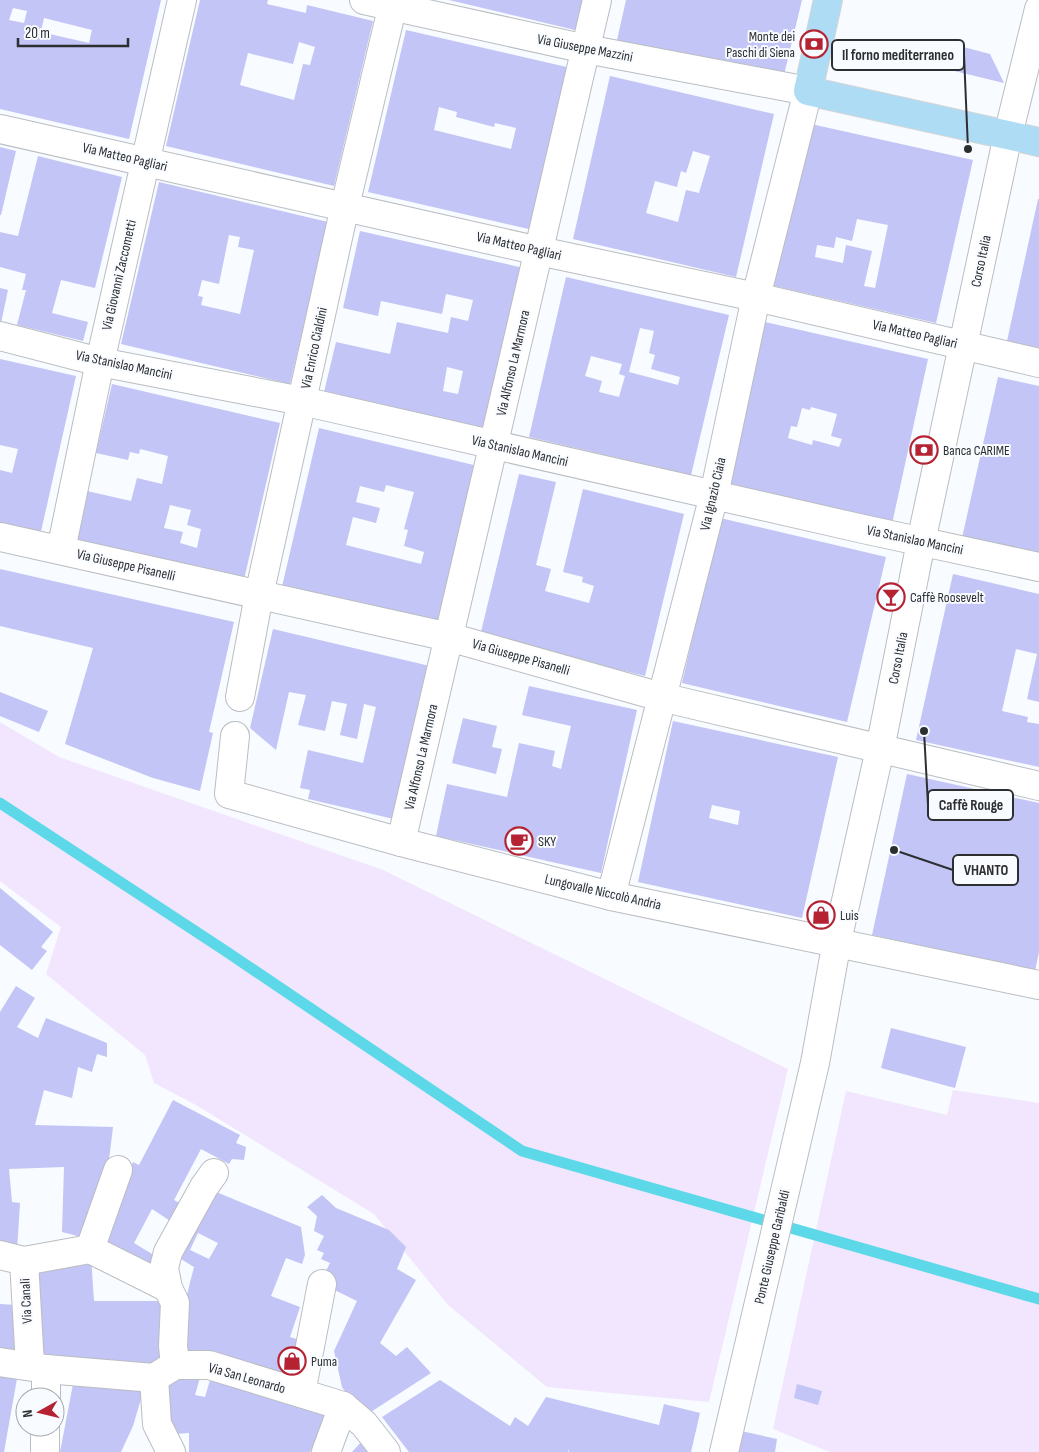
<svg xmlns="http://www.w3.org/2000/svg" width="1039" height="1452" font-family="'Sofia Sans Condensed',sans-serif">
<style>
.green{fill:#f1e6fd}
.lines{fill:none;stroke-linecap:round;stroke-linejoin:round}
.stream{stroke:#5cd8e9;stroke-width:11}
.building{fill:#c2c5f5;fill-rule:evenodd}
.pedestrian-casing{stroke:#babdc1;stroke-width:30}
.minor-casing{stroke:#babdc1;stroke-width:30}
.tertiary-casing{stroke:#babdc1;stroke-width:30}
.primary-casing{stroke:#d5d5d6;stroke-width:30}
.pedestrian{stroke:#fff;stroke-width:28}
.minor{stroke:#fff;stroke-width:28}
.tertiary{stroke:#fff;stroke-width:28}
.primary{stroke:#addcf4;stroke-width:28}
.labels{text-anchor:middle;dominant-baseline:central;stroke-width:4;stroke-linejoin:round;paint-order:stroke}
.poi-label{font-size:14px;fill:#2d2e30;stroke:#f8fbff;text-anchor:start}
.street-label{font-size:14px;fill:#2d2e30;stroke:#f8fbff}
.leader{fill:none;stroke:#2d2e30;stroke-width:2}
.callout-dot{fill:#2d2e30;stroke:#f8fbff;stroke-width:2}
.callout{fill:#f8fbff;stroke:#2d2e30;stroke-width:2}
.callout-label{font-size:15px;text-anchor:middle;font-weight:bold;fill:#2d2e30}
</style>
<rect width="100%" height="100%" fill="#f8fbff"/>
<g class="green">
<polygon points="0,722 59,757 383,870 788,1069 709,1402 547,1387 448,1305 374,1214 196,1105 154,1083 145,1055 46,974 61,927 0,881"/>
<polygon points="953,1090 1039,1103 1039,1452 830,1452 773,1429 846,1091 947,1115"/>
</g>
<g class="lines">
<polyline class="stream" points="0,803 224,950 522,1151 1039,1299"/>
</g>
<g class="building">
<path d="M0,0H161L129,139L0,109ZM13,8L27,11L24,23L9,20ZM44,18L92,30L89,43L41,32Z"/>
<path d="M200,0H268L267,4L306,13L307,5L373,21L334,186L166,146ZM299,42L315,47L310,65L303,64L294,100L240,85L248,53L293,64Z"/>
<polygon points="449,0 587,0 579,31"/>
<polygon points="626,0 802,0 783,79 617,40"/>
<path d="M406,30L571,68L533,230L368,192ZM439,107L457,112L456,117L494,127L495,123L516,128L511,149L434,130Z"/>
<polygon points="952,44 990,54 1004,83 946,69"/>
<path d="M610,76L774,114L736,277L573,239ZM693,151L710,156L699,193L686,190L678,222L646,213L655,181L677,187L681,171L686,173Z"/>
<path d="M811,124L973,160L936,323L774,286ZM857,219L888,225L875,288L864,286L872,251L846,245L843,263L815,257L817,245L834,248L836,237L852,241Z"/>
<polygon points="0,147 16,151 1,215 0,215"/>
<polygon points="38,156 122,177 95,288 61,280 52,313 88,322 83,341 17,325 26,290 22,290 26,274 0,267 0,232 18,236"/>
<path d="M159,182L328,222L290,384L121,344ZM229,235L240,237L238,247L254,250L240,314L201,305L203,297L198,296L202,280L219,284Z"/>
<polygon points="1038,199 1039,199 1039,348 1007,341"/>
<path d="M360,231L524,268L488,429L324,392L336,342L390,354L397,322L448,333L451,317L468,321L473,300L446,294L442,314L381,301L378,316L343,308ZM447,367L463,371L458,394L443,391Z"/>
<path d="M566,277L729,315L691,475L529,437ZM640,328L654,331L649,353L655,355L651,369L680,377L678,385L629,372ZM591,356L622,364L619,374L625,376L619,397L599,392L602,381L585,376Z"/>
<polygon points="0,288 8,290 1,323 0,323"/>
<path d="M765,322L928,359L892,524L728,488ZM811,407L837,414L831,436L842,439L839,447L813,440L812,445L788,438L791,426L797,427L802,408L810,410Z"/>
<polygon points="0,359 76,376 40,536 0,527 0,470 12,473 18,449 0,445"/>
<polygon points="998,377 1039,386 1039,555 962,538"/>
<path d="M112,384L280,423L243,584L75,545L87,491L131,501L137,478L162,484L168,456L140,449L139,454L130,452L128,460L96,453ZM170,505L191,510L187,525L201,529L197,548L180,543L183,532L164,528Z"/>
<path d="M319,428L482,467L443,629L281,591ZM386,485L414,492L404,529L408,530L404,546L424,552L421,564L346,545L353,517L376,523L380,508L356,502L360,486L384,492Z"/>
<polygon points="519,474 556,482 536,565 551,569 545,591 589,603 594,586 582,582 583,577 563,572 583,489 684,514 645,676 480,636"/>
<polygon points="720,518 886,557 847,722 682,683"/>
<polygon points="0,569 234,622 209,732 213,733 200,791 153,778 65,744 93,648 0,626"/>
<polygon points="953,574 1039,594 1039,702 1027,699 1037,654 1016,649 1002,711 1028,717 1027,722 1039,724 1039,767 916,740"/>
<polygon points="273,629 434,667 398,820 308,799 310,790 300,788 308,750 363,763 376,707 364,704 357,739 340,735 347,704 332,701 325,731 298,725 306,695 289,692 276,750 250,728"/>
<polygon points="529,686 637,710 601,873 436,836 447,784 507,797 519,743 555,751 552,766 561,769 571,726 522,715"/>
<polygon points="0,692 48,711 39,732 0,716"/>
<polygon points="463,718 497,726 492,747 502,749 496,774 452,763"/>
<path d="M673,721L838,757L802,918L638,882ZM712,805L740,811L738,825L709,818Z"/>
<polygon points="907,774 1039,803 1039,952 1035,971 872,935"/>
<polygon points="0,888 53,932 41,947 47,951 32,970 0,945"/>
<polygon points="16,986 35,998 17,1027 38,1038 46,1018 107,1043 107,1057 97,1054 92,1072 78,1067 72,1098 44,1090 35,1125 113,1127 106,1185 89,1239 62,1232 64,1167 9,1169 12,1202 20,1203 17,1251 0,1246 0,1012"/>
<polygon points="891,1028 966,1047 955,1088 881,1068"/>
<polygon points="173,1100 240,1135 236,1143 246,1147 244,1160 232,1159 229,1164 201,1149 174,1200 187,1207 178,1226 152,1209 134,1243 157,1257 151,1268 96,1240 133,1162 139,1165"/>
<path d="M209,1189L301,1227L305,1255L302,1264L286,1258L271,1296L300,1307L290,1337L306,1342L305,1363L291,1359L286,1379L182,1348L179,1326L194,1267L171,1253ZM198,1233L218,1243L209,1259L190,1250Z"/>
<polygon points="322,1195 336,1208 389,1230 406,1247 397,1269 416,1280 380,1343 396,1356 407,1347 431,1373 363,1417 342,1387 334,1351 357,1301 320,1283 330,1263 321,1259 324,1253 317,1250 324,1236 314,1231 317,1216 307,1207"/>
<polygon points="91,1256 94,1301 170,1301 162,1368 37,1356 35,1264"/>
<polygon points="0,1304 16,1305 14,1353 0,1351"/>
<polygon points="173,1371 201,1374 195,1395 205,1397 212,1373 335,1407 310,1452 189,1452 189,1433 174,1434 168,1420 165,1391"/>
<polygon points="0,1372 18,1373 4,1452 0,1452"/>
<polygon points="74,1379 143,1392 133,1426 121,1452 60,1452"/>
<polygon points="440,1380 510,1426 515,1417 528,1426 546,1397 659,1425 664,1404 700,1413 691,1452 569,1452 569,1449 568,1452 409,1452 382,1417"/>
<polygon points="797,1384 822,1391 818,1405 794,1398"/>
<polygon points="741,1431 777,1439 775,1452 736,1452"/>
<polygon points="364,1439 376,1452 352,1452"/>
</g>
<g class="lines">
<g class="pedestrian-casing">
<polyline id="pedestrian" points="1008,135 1039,9"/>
</g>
<g class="minor-casing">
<g id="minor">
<polyline points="364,0 586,49 808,91 756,297 714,495 611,896"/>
<polyline points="0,129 539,251 756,297 1039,363"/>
<polyline points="0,336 100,362 302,401 863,529 1039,567"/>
<polyline points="0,537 449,637 661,697 1039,786"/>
<polyline points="61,550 100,362 182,0"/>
<polyline points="240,697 259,595 345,206 394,0"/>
<polyline points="235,736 229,794 401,842 611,896 1039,985"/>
<polyline points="401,842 597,0"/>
<polyline points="90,1249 118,1170"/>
<polyline points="0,1255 24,1261 30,1365"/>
<polyline points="24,1261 90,1249 168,1288"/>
<polyline points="0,1362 46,1369 154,1378 175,1365 209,1365 343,1406 364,1424 386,1452"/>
<polyline points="175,1365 173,1346 175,1303 168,1288 164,1268 168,1252 204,1187 214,1173"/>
<polyline points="154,1378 157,1424 171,1452"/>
<polyline points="301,1393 322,1284"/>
<polyline points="46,1397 46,1369"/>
<polyline points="45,1452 45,1427"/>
<polyline points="326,1452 343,1406"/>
</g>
</g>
<g class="tertiary-casing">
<polyline id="tertiary" points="724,1452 815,1063 837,941 880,749 921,542 1008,135"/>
</g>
<g class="primary-casing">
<polyline id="primary" points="828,0 808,91 1039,142"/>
</g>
<use href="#pedestrian" class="pedestrian"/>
<use href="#minor" class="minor"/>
<use href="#tertiary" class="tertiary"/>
<use href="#primary" class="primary"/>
</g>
<defs>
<g id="bank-ring" transform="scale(1.4375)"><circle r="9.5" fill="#f8fbff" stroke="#b52332" stroke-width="1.5"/><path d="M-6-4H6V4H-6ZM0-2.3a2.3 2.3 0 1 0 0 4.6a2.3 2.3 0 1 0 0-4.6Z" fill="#b52332"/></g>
<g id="bar-ring" transform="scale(1.4375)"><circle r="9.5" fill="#f8fbff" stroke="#b52332" stroke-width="1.5"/><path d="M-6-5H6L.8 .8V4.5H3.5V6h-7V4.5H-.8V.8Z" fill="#b52332"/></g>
<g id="cafe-ring" transform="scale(1.4375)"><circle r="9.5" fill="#f8fbff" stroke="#b52332" stroke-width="1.5"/><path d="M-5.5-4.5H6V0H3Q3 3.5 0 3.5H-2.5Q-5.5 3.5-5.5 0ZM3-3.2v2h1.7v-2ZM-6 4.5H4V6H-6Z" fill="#b52332"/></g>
<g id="shop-ring" transform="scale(1.4375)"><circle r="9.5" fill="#f8fbff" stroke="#b52332" stroke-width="1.5"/><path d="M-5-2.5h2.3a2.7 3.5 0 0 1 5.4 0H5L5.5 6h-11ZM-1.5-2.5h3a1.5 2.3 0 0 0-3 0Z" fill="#b52332"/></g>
</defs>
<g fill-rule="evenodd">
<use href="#bank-ring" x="814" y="44"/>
<use href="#bank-ring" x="924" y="450"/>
<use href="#bar-ring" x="891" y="597"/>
<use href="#cafe-ring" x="519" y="841"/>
<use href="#shop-ring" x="821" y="915"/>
<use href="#shop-ring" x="292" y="1361"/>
</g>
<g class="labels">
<g class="poi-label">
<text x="795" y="36" text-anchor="end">Monte dei<tspan x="795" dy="16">Paschi di Siena</tspan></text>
<text x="943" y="450">Banca CARIME</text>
<text x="910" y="597">Caffè Roosevelt</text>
<text x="538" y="841">SKY</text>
<text x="840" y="915">Luis</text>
<text x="311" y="1361">Puma</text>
</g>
<g class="street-label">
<text transform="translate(585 48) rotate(11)">Via Giuseppe Mazzini</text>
<text transform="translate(125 157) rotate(13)">Via Matteo Pagliari</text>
<text transform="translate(519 246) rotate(13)">Via Matteo Pagliari</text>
<text transform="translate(981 261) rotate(-78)">Corso Italia</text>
<text transform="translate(119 275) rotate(-77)">Via Giovanni Zaccometti</text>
<text transform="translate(915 334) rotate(13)">Via Matteo Pagliari</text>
<text transform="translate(314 348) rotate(-78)">Via Enrico Cialdini</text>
<text transform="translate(513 363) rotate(-77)">Via Alfonso La Marmora</text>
<text transform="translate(124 365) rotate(12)">Via Stanislao Mancini</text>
<text transform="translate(520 451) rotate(13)">Via Stanislao Mancini</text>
<text transform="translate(713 494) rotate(-77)">Via Ignazio Ciaia</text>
<text transform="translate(915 540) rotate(12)">Via Stanislao Mancini</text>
<text transform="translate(126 565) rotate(13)">Via Giuseppe Pisanelli</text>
<text transform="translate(521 657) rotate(16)">Via Giuseppe Pisanelli</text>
<text transform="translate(898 658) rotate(-79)">Corso Italia</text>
<text transform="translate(421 757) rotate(-77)">Via Alfonso La Marmora</text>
<text transform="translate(603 892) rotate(13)">Lungovalle Niccolò Andria</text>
<text transform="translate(772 1247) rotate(-77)">Ponte Giuseppe Garibaldi</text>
<text transform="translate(26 1301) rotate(-93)">Via Canali</text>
<text transform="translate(247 1378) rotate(16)">Via San Leonardo</text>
</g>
</g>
<path class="leader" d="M968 149L964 55M924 731L928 805M894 850L953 870"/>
<g class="callout-dot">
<circle cx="968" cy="149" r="5"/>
<circle cx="924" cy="731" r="5"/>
<circle cx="894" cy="850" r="5"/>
</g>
<g class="callout">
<rect x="832" y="40" width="132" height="30" rx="5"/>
<rect x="928" y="790" width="85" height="30" rx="5"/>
<rect x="953" y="855" width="65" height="30" rx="5"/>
</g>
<g class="callout-label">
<text x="898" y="60">Il forno mediterraneo</text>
<text x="971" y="810">Caffè Rouge</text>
<text x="986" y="875">VHANTO</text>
</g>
<g transform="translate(40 1412) rotate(262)"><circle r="24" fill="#f8fbff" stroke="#a7a9ac"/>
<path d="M0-4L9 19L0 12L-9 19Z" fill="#b52332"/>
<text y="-8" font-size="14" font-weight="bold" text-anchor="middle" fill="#2d2e30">N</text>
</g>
<path d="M18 38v8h110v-8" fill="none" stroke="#2d2e30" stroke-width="2.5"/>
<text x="25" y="38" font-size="15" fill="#2d2e30" stroke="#f8fbff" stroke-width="4" paint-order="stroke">20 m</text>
</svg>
